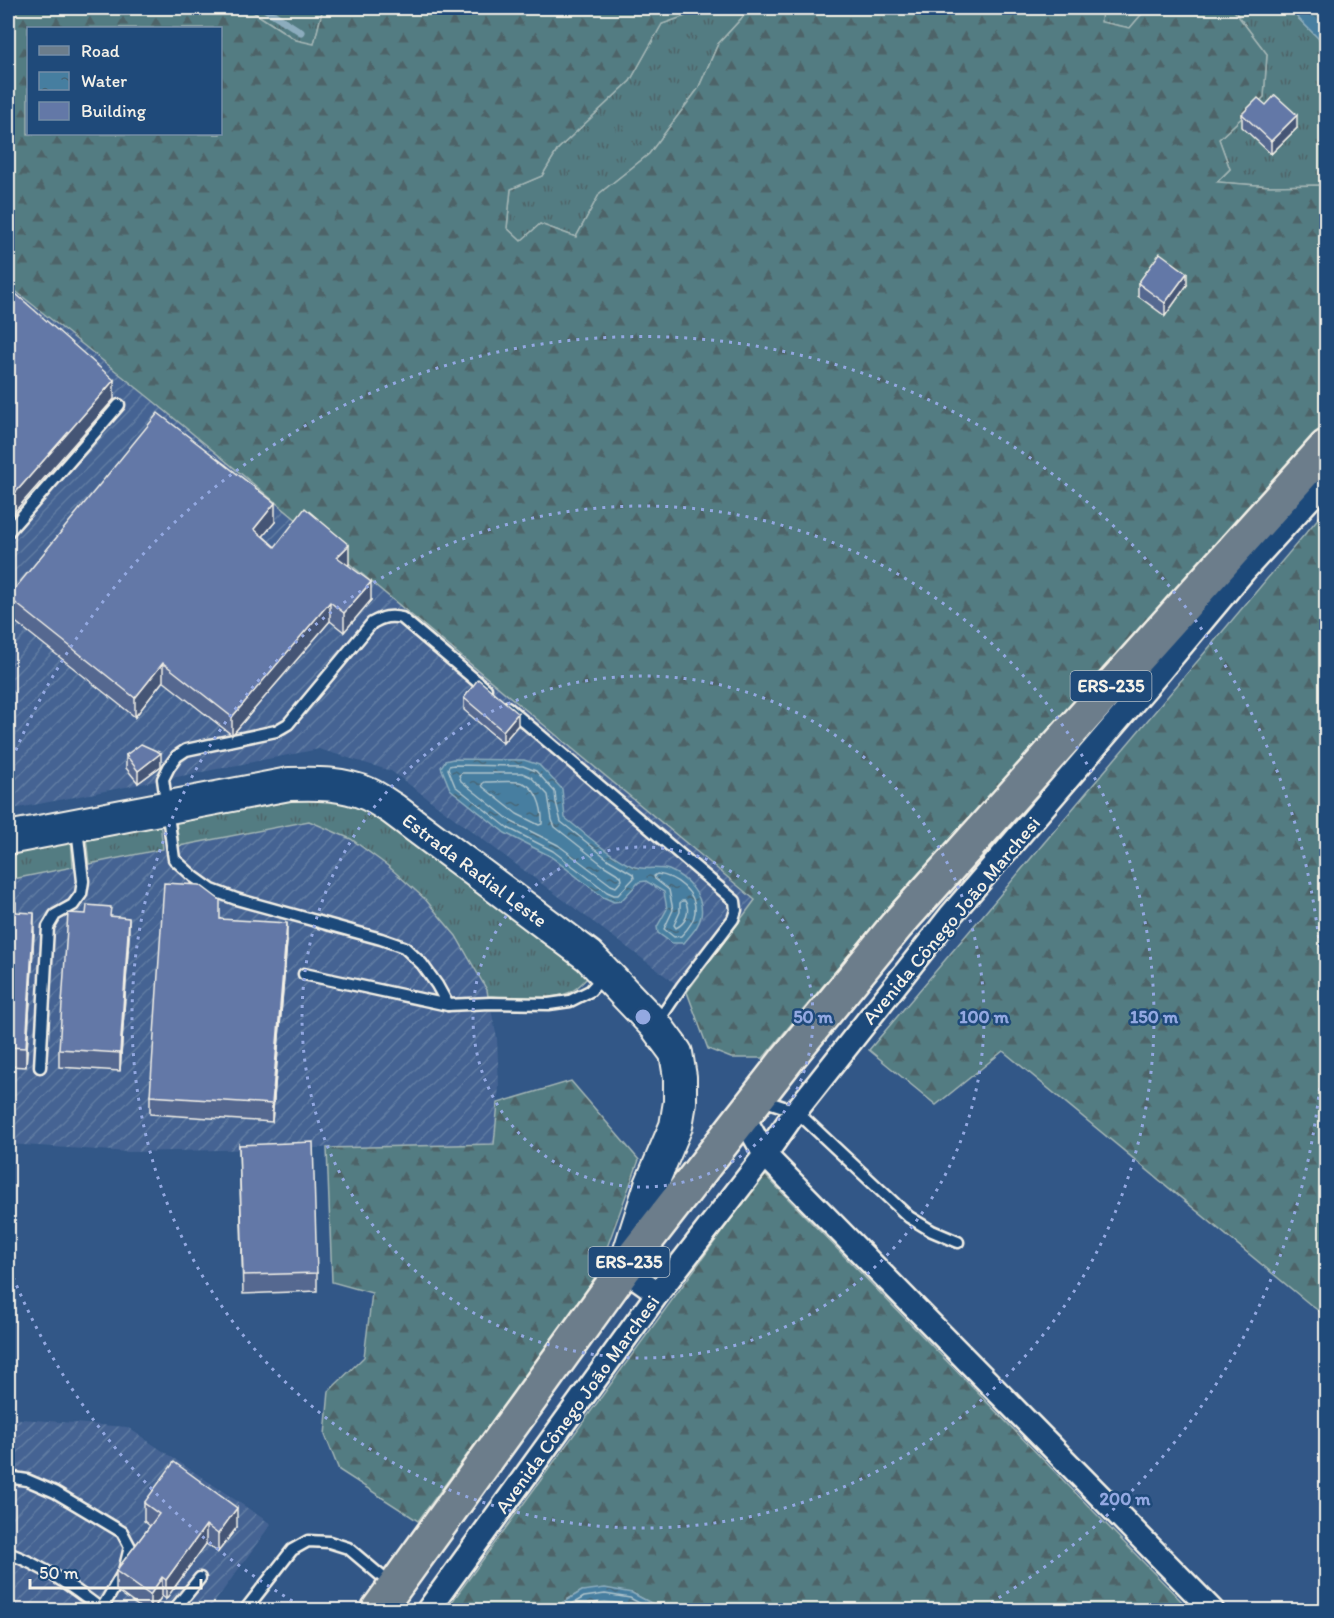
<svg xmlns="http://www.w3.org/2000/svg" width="1334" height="1618" font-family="Itim,sans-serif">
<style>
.industrial{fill:url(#industrial-furrows)}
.grass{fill:url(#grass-tufts);stroke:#a4b6b5;stroke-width:1.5}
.forest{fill:url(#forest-firs);stroke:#a4b6b5;stroke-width:1.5;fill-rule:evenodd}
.water{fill:url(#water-ripples);stroke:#8cacbd;stroke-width:1.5}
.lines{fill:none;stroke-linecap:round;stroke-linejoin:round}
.shore{stroke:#aec3cb;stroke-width:1.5}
.stream{stroke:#8cacbd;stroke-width:7}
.lane-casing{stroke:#f4f1e8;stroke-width:15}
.street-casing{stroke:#f4f1e8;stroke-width:27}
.secondary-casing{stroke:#f4f1e8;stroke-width:36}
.primary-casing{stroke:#f4f1e8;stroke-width:38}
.lane{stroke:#1f4a7a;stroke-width:10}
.street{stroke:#1f4a7a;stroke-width:22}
.secondary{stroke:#1f4a7a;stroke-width:32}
.primary{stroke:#6c7d8b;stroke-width:33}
.wall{fill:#556790;stroke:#f4f1e8;stroke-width:1.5}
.shaded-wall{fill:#455475;stroke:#f4f1e8;stroke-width:1.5}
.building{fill:#6378a7;stroke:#f4f1e8;stroke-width:1.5}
.ring{fill:none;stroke:#93a8e1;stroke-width:3;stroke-dasharray:3 6}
.labels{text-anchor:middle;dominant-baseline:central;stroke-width:5;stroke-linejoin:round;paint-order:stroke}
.shield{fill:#1f4a7a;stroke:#b4bfc7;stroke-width:1.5}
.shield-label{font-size:18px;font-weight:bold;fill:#f4f1e8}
.street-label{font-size:20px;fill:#f4f1e8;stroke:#1f4a7a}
.centre{fill:#93a8e1;stroke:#1f4a7a;stroke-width:3}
.ring-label{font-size:18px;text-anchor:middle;font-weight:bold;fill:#93a8e1;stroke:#1f4a7a;stroke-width:5;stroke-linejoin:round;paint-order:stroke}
</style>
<defs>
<pattern id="industrial-furrows" width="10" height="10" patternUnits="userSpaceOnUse" patternTransform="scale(1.5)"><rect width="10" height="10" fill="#456493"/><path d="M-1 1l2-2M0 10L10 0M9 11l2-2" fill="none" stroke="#607ba2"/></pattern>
<pattern id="grass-tufts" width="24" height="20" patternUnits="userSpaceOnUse" patternTransform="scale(1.5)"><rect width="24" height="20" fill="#537b82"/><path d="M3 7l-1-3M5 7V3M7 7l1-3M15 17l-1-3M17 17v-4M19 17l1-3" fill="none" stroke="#4e6467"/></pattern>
<pattern id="forest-firs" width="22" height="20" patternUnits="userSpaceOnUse" patternTransform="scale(1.5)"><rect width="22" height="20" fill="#537b82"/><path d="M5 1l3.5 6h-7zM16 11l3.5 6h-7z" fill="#4e6467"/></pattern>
<pattern id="water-ripples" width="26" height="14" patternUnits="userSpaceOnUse" patternTransform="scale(1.5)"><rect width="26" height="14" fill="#467ea0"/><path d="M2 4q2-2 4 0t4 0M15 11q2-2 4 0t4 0" fill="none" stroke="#476678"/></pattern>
</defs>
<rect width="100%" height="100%" fill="#325787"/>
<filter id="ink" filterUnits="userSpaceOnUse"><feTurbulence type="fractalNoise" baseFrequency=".0167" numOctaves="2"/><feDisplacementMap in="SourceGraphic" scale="12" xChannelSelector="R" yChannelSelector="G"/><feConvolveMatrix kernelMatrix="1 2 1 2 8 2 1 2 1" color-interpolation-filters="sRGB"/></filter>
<g filter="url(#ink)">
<g class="industrial">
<polygon points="8,285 152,400 756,900 687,992 391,771 319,749 8,810"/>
<polygon points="309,821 351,839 388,866 428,901 456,936 487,990 497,1038 499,1086 494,1144 129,1152 8,1144 8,880"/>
<polygon points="8,1418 127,1427 271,1524 209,1610 8,1610"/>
</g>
<g class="grass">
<polygon points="247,8 323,8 314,45 296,40"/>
<polygon points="692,8 751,8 718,44 698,89 649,154 600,193 576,237 540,224 521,241 507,228 511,189 542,176 558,149 630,81 662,24 685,16"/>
<polygon points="1102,8 1147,8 1130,28 1101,22"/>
<polygon points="1232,8 1288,8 1320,40 1326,44 1326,185 1270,186 1217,182 1230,169 1219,139 1264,97 1267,54"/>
<path d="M289,798L340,799L363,807L389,821L590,975C583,982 577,990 568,993C549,1001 510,997 488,996L487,990L456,936L425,899L388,866L351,839L309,821L179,846L176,820Z"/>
<polygon points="160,822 163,849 89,864 86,837"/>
<polygon points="71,839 73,867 8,880 8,852"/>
</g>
<g class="forest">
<path d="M8,8H247L296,40L314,44L323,8H692L685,16L662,24L630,81L558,149L542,176L511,189L507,228L521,241L540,224L576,237L600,193L649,154L698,89L718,44L751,8H1102L1101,22L1130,28L1147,8H1232L1267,54L1264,97L1219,139L1230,169L1217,182L1270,186L1326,185V423L887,909L763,1058H731L708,1049L687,992L755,900L152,400L8,285ZM28,28H220V134H28Z"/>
<polygon points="1326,509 1326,1316 1312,1306 1003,1051 936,1105 869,1050"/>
<polygon points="571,1081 639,1160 598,1272 576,1308 418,1521 339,1470 325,1435 329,1391 364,1357 372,1293 332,1282 327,1148 494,1144 498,1103"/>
<polygon points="764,1174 1190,1610 664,1610 632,1593 582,1591 550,1610 446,1610"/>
</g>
<g class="water">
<polygon points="1288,8 1326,8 1326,44 1320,40"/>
<path d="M453,759L524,760L539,765L562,789L565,818C586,834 608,855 632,866C643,871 658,866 669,870C686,877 705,896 701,916C699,927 691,934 684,943H672L658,933L657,927L667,909L664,892L646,881L639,882L621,901L614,902L603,897L550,856L505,833L450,789L441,767L445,761Z"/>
<polygon points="605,1588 632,1593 664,1610 550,1610 582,1591"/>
</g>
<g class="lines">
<g class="shore">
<polygon points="454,765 523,766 536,771 555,792 556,802 561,822 609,860 633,874 634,878 618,895 614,895 607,892 553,851 508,828 455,786 448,769 449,766"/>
<polygon points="462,773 522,773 531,777 548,795 552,820 555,827 603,865 621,876 622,880 616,887 611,885 558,845 512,822 461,781 459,775"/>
<path d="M485,782C496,782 508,781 519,782C537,785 543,809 542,824L539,825L517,814L483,787L482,784Z"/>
<path d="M657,874C675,876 697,892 695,912C694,922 687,930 681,936L674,937L664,929L673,910L669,890L655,879L654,876Z"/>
<path d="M682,901H685C691,911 686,923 676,928L674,925L680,912V903Z"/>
<polyline points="562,1610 584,1597 605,1594 630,1598 652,1610"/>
<path d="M576,1610C595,1599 618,1600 637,1610"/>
</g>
<polyline class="stream" points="264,8 301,32"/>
<g class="lane-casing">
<g id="lane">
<polyline points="8,532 119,405"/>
<polyline points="507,707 735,901 736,910 733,919 682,986 657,1023"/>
<polyline points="304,974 448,1005 490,1003 549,1004 570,1001 590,991 603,977"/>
<path d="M448,1005L437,985L422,964L404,947L381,939L236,899L212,890L194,877L174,859L163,779L169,767L177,756L186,750L276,731L288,724L372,623C383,617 390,615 402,618L486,689"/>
<polyline points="40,1067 48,927 55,915 73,905 81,894 83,881 77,828"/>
<polyline points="762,1100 796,1111 909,1217 932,1231 958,1242"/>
<polyline points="8,1477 27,1480 55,1492 122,1532 130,1547 124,1571 101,1610"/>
<path d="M8,1553C43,1566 73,1587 102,1610"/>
<polyline points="174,1610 200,1578"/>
<polyline points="245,1610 292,1550 308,1541 329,1542 348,1548 393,1586"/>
</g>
</g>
<g class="street-casing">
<g id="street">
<polyline points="743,1116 765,1155 1212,1610"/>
<polyline points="624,1269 658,1293"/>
<polyline points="428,1610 658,1293 765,1155 796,1111 950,916 1152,681 1244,571 1326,481"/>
</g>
</g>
<g class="secondary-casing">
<path id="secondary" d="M8,838L289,784C317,783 343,783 368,794C377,798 385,804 393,809L589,956L656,1026L676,1053L680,1077V1102L676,1126L651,1185L626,1263"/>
</g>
<g class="primary-casing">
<polyline id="primary" points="378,1610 624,1269 788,1058 896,926 1326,447"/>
</g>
<use href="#lane" class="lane"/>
<use href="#street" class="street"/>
<use href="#secondary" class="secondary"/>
<use href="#primary" class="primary"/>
</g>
<g class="wall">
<polygon points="1266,105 1297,128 1271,154 1242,127 1242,114"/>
<polygon points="1138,283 1187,285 1165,316 1138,296"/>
<polygon points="275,522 263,536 275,547 349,564 348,565 371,600 344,632 330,621 232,735 163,681 135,717 8,616 8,597"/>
<polygon points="464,698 518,725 503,743 464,710"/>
<polygon points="126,755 161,766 138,783 126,768"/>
<polygon points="8,902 34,932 26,1067 8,1066"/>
<polygon points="111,916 129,936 120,1071 59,1067 59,1049"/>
<polygon points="220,919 287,941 272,1122 150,1114 150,1096"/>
<polygon points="239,1145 317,1273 317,1291 243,1294"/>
<polygon points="144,1503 237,1527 218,1552 206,1544 166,1599 162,1596 152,1611 145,1611 116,1590 116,1571 150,1526 144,1521"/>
</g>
<g class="shaded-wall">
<polygon points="1297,115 1297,128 1271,154 1271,141"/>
<polygon points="1187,273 1187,285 1165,316 1165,303"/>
<polygon points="114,380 114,399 8,519 8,501"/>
<polygon points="275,503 275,522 254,547 254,529"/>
<polygon points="349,545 349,564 337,576 337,557"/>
<polygon points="371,582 371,600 344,632 344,613"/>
<polygon points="330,602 330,621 232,735 232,717"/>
<polygon points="163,663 163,681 135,717 135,698"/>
<polygon points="518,713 518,725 503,743 503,731"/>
<polygon points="161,753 161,766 138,783 138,771"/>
<polygon points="34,913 34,932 26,1067 26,1048"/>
<polygon points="129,918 129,936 120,1071 120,1053"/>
<polygon points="287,923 287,941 272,1122 272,1104"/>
<polygon points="237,1508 237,1527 218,1552 218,1534"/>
<polygon points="206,1525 206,1544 166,1599 166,1580"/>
<polygon points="162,1577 162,1596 152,1611 150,1611 150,1595"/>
</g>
<g class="building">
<polygon points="1275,95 1297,115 1271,141 1242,114 1258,98 1266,105"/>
<polygon points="1160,253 1187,273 1165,303 1138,283"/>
<polygon points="8,287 114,380 8,501"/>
<polygon points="158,413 275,503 254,529 275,547 305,508 349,545 337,557 371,582 344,613 330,602 232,717 163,663 135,698 8,597"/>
<polygon points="478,679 518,713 503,731 464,698"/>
<polygon points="141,744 161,753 138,771 126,755"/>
<polygon points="164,883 200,885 220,900 220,919 287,923 272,1104 150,1096"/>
<polygon points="8,902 16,902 16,912 34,913 26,1048 8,1047"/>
<polygon points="87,905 111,907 110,916 129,918 120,1053 59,1049 68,913 86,914"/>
<polygon points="313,1142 317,1273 243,1275 239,1145"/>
<polygon points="174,1462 237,1508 218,1534 206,1525 166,1580 162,1577 150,1595 116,1571 159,1514 144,1503"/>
</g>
</g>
<g class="ring">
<circle cx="643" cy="1017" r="170"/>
<circle cx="643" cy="1017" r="341"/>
<circle cx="643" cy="1017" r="511"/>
<path d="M308 1610A681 681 0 0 1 9 1267M9 767A681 681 0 1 1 978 1610"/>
</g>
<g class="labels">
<g class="shield">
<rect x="1070.5" y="671" width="81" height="30" rx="4.5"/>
<rect x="588.5" y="1247" width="81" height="30" rx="4.5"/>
</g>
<g class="shield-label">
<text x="1111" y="686">ERS-235</text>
<text x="629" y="1262">ERS-235</text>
</g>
<g class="street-label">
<text transform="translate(475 870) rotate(37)">Estrada Radial Leste</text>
<text transform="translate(951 920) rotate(-50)">Avenida Cônego João Marchesi</text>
<text transform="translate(577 1404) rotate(-54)">Avenida Cônego João Marchesi</text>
</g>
</g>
<circle cx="643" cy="1017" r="9" class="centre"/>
<g class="ring-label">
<text x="813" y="1023">50 m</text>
<text x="984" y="1023">100 m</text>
<text x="1154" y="1023">150 m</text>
<text x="1125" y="1505">200 m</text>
</g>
<rect width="1334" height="1618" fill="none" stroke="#1f4a7a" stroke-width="30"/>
<rect x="15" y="15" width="1304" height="1588" fill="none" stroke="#f4f1e8" stroke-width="2" filter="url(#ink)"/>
<rect x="27" y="27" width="195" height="108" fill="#1f4a7a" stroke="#748da6" stroke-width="1.5"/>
<rect x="39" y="46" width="30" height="9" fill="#6c7d8b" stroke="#748da6" stroke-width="1.5"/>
<text x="81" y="57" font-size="18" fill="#f4f1e8">Road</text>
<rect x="39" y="72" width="30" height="18" fill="url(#water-ripples)" stroke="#748da6" stroke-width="1.5"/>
<text x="81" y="87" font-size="18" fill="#f4f1e8">Water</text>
<rect x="39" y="102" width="30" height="18" fill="#6378a7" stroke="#748da6" stroke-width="1.5"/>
<text x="81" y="117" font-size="18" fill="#f4f1e8">Building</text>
<path d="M30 1579v9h171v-9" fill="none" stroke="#f4f1e8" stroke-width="3"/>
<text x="39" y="1579" font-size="18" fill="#f4f1e8" stroke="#1f4a7a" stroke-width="4.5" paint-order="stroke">50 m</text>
</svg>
